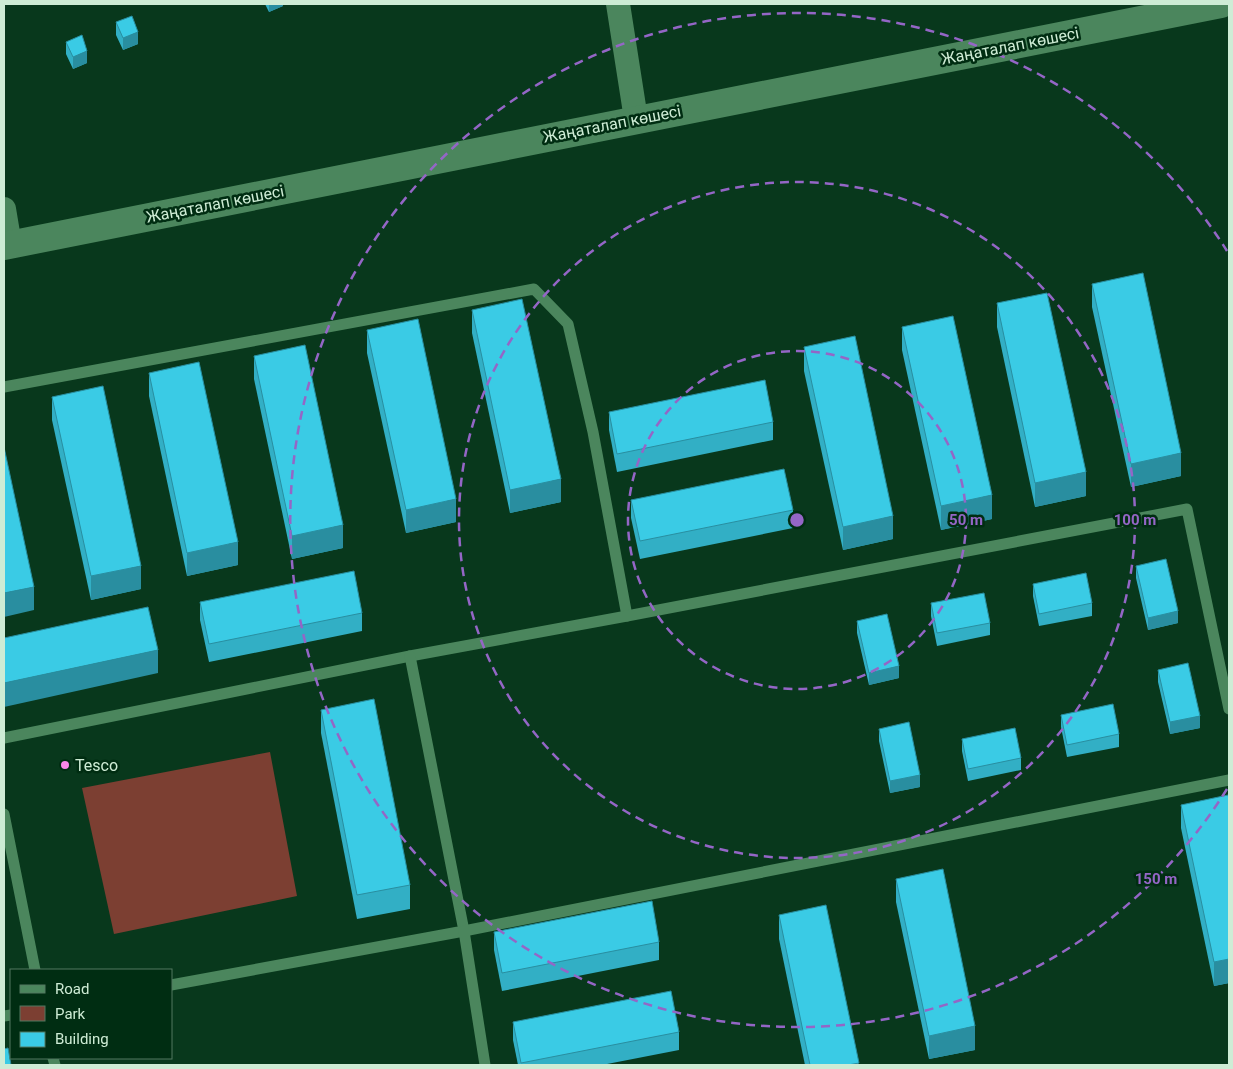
<svg xmlns="http://www.w3.org/2000/svg" width="1233" height="1069" font-family="Roboto,sans-serif">
<style>
.green{fill:#7c3f32}
.lines{fill:none;stroke-linecap:round;stroke-linejoin:round}
.lane{stroke:#4b865d;stroke-width:11}
.street{stroke:#4b865d;stroke-width:24}
.secondary{stroke:#4b865d;stroke-width:28}
.wall{fill:#32afc5}
.shaded-wall{fill:#298ea0}
.building{fill:#3acbe5;stroke:#298ea0}
.ring{fill:none;stroke:#9466c6;stroke-width:2.5;stroke-dasharray:9 6}
.poi-dot{fill:#f987e9;stroke:#002d12;stroke-width:2}
.labels{text-anchor:middle;dominant-baseline:central;stroke-width:5;stroke-linejoin:round;paint-order:stroke}
.street-label{font-size:16px;fill:#ceecd5;stroke:#002d12}
.poi-label{font-size:16px;fill:#ceecd5;stroke:#002d12;text-anchor:start}
.centre{fill:#9466c6;stroke:#002d12;stroke-width:2.5}
.ring-label{font-size:15px;text-anchor:middle;font-weight:bold;fill:#9466c6;stroke:#002d12;stroke-width:5;stroke-linejoin:round;paint-order:stroke}
</style>
<rect width="100%" height="100%" fill="#08381c"/>
<polygon class="green" points="270,752 297,896 114,934 82,788"/>
<g class="lines">
<g class="lane">
<polyline points="4,387 534,289 568,324 593,432 627,616"/>
<polyline points="4,738 410,656 627,616 1187,509 1229,709"/>
<polyline points="4,814 35,970"/>
<polyline points="171,985 464,931 410,656"/>
<polyline points="4,1016 11,1015"/>
<polyline points="53,1058 55,1065"/>
<polyline points="485,1065 464,931 1229,780"/>
</g>
<g class="street">
<polyline points="618,4 636,119"/>
<polyline points="4,209 10,245"/>
</g>
<polyline class="secondary" points="4,246 1221,4"/>
</g>
<g class="wall">
<polygon points="265,4 283,4 283,6 269,12"/>
<polygon points="116,22 138,44 123,50 116,35"/>
<polygon points="66,42 87,63 73,69 66,54"/>
<polygon points="1092,284 1181,476 1131,487 1092,307"/>
<polygon points="997,303 1086,496 1035,507 997,327"/>
<polygon points="472,310 561,502 510,513 472,333"/>
<polygon points="902,327 992,519 941,530 902,350"/>
<polygon points="367,330 456,522 406,533 367,353"/>
<polygon points="804,347 893,539 843,550 804,371"/>
<polygon points="254,356 343,548 292,559 254,379"/>
<polygon points="149,373 238,565 187,576 149,396"/>
<polygon points="52,397 141,589 91,600 52,420"/>
<polygon points="609,412 773,422 773,440 617,472 609,430"/>
<polygon points="631,500 793,510 793,528 640,559 631,518"/>
<polygon points="1136,566 1178,623 1148,630 1136,578"/>
<polygon points="1033,584 1092,603 1092,616 1039,626 1033,596"/>
<polygon points="200,602 362,613 362,631 209,662 200,620"/>
<polygon points="931,603 990,623 990,635 937,646 931,616"/>
<polygon points="857,621 899,678 869,685 857,633"/>
<polygon points="1158,670 1200,728 1170,734 1158,682"/>
<polygon points="321,710 410,885 410,909 357,919 321,733"/>
<polygon points="1061,715 1119,734 1119,747 1067,757 1061,727"/>
<polygon points="879,729 920,787 890,793 879,741"/>
<polygon points="962,739 1021,758 1021,770 968,781 962,751"/>
<polygon points="1229,799 1229,983 1214,986 1181,828 1181,805"/>
<polygon points="896,879 975,1050 929,1059 896,902"/>
<polygon points="779,915 859,1065 805,1065 779,939"/>
<polygon points="494,932 659,942 659,960 502,991 494,950"/>
<polygon points="513,1022 679,1032 679,1050 602,1065 518,1065 513,1040"/>
</g>
<g class="shaded-wall">
<polygon points="269,4 283,4 283,6 269,12"/>
<polygon points="138,32 138,44 123,50 123,38"/>
<polygon points="87,51 87,63 73,69 73,57"/>
<polygon points="1181,453 1181,476 1131,487 1131,464"/>
<polygon points="1086,472 1086,496 1035,507 1035,483"/>
<polygon points="561,479 561,502 510,513 510,490"/>
<polygon points="992,495 992,519 941,530 941,506"/>
<polygon points="456,499 456,522 406,533 406,510"/>
<polygon points="893,516 893,539 843,550 843,527"/>
<polygon points="343,525 343,548 292,559 292,536"/>
<polygon points="238,542 238,565 187,576 187,553"/>
<polygon points="141,566 141,589 91,600 91,576"/>
<polygon points="34,587 34,610 4,617 4,593"/>
<polygon points="1178,611 1178,623 1148,630 1148,618"/>
<polygon points="158,650 158,673 4,707 4,683"/>
<polygon points="899,666 899,678 869,685 869,673"/>
<polygon points="1200,716 1200,728 1170,734 1170,722"/>
<polygon points="920,775 920,787 890,793 890,781"/>
<polygon points="1229,959 1229,983 1214,986 1214,962"/>
<polygon points="975,1026 975,1050 929,1059 929,1036"/>
</g>
<g class="building">
<polygon points="132,16 138,32 123,38 116,22"/>
<polygon points="82,35 87,51 73,57 66,42"/>
<polygon points="1143,273 1181,453 1131,464 1092,284"/>
<polygon points="1047,293 1086,472 1035,483 997,303"/>
<polygon points="522,299 561,479 510,490 472,310"/>
<polygon points="953,316 992,495 941,506 902,327"/>
<polygon points="418,319 456,499 406,510 367,330"/>
<polygon points="855,336 893,516 843,527 804,347"/>
<polygon points="305,345 343,525 292,536 254,356"/>
<polygon points="199,362 238,542 187,553 149,373"/>
<polygon points="765,380 773,422 617,454 609,412"/>
<polygon points="103,386 141,566 91,576 52,397"/>
<polygon points="4,447 34,587 4,593"/>
<polygon points="784,469 793,510 640,541 631,500"/>
<polygon points="1166,559 1178,611 1148,618 1136,566"/>
<polygon points="354,571 362,613 209,644 200,602"/>
<polygon points="1086,573 1092,603 1039,614 1033,584"/>
<polygon points="984,593 990,623 937,633 931,603"/>
<polygon points="148,607 158,650 4,683 4,638"/>
<polygon points="887,614 899,666 869,673 857,621"/>
<polygon points="1188,663 1200,716 1170,722 1158,670"/>
<polygon points="374,699 410,885 357,895 321,710"/>
<polygon points="1113,704 1119,734 1067,745 1061,715"/>
<polygon points="909,722 920,775 890,781 879,729"/>
<polygon points="1015,728 1021,758 968,769 962,739"/>
<polygon points="1228,795 1229,799 1229,959 1214,962 1181,805"/>
<polygon points="943,869 975,1026 929,1036 896,879"/>
<polygon points="652,901 659,942 502,973 494,932"/>
<polygon points="826,905 859,1063 848,1065 810,1065 779,915"/>
<polygon points="671,991 679,1032 521,1063 513,1022"/>
<polygon points="8,1048 11,1065 4,1065 4,1049"/>
</g>
<g class="ring">
<circle cx="797" cy="520" r="169"/>
<circle cx="797" cy="520" r="338"/>
<path d="M1227 789A507 507 0 1 1 1227 251"/>
</g>
<circle class="poi-dot" cx="65" cy="765" r="5"/>
<g class="labels">
<g class="street-label">
<text transform="translate(1010 46) rotate(-11)">Жаңаталап көшесі</text>
<text transform="translate(612 124) rotate(-11)">Жаңаталап көшесі</text>
<text transform="translate(215 204) rotate(-11)">Жаңаталап көшесі</text>
</g>
<g class="poi-label">
<text x="75" y="765">Tesco</text>
</g>
</g>
<circle cx="797" cy="520" r="8" class="centre"/>
<g class="ring-label">
<text x="966" y="525">50 m</text>
<text x="1135" y="525">100 m</text>
<text x="1156" y="884">150 m</text>
</g>
<rect width="1233" height="1069" fill="none" stroke="#ceecd5" stroke-width="10"/>
<rect x="10" y="969" width="162" height="90" fill="#002d12" stroke="#527960"/>
<rect x="20" y="985" width="25" height="8" fill="#4b865d" stroke="#527960"/>
<text x="55" y="994" font-size="15" fill="#ceecd5">Road</text>
<rect x="20" y="1006" width="25" height="15" fill="#7c3f32" stroke="#527960"/>
<text x="55" y="1019" font-size="15" fill="#ceecd5">Park</text>
<rect x="20" y="1032" width="25" height="15" fill="#3acbe5" stroke="#527960"/>
<text x="55" y="1044" font-size="15" fill="#ceecd5">Building</text>
</svg>
